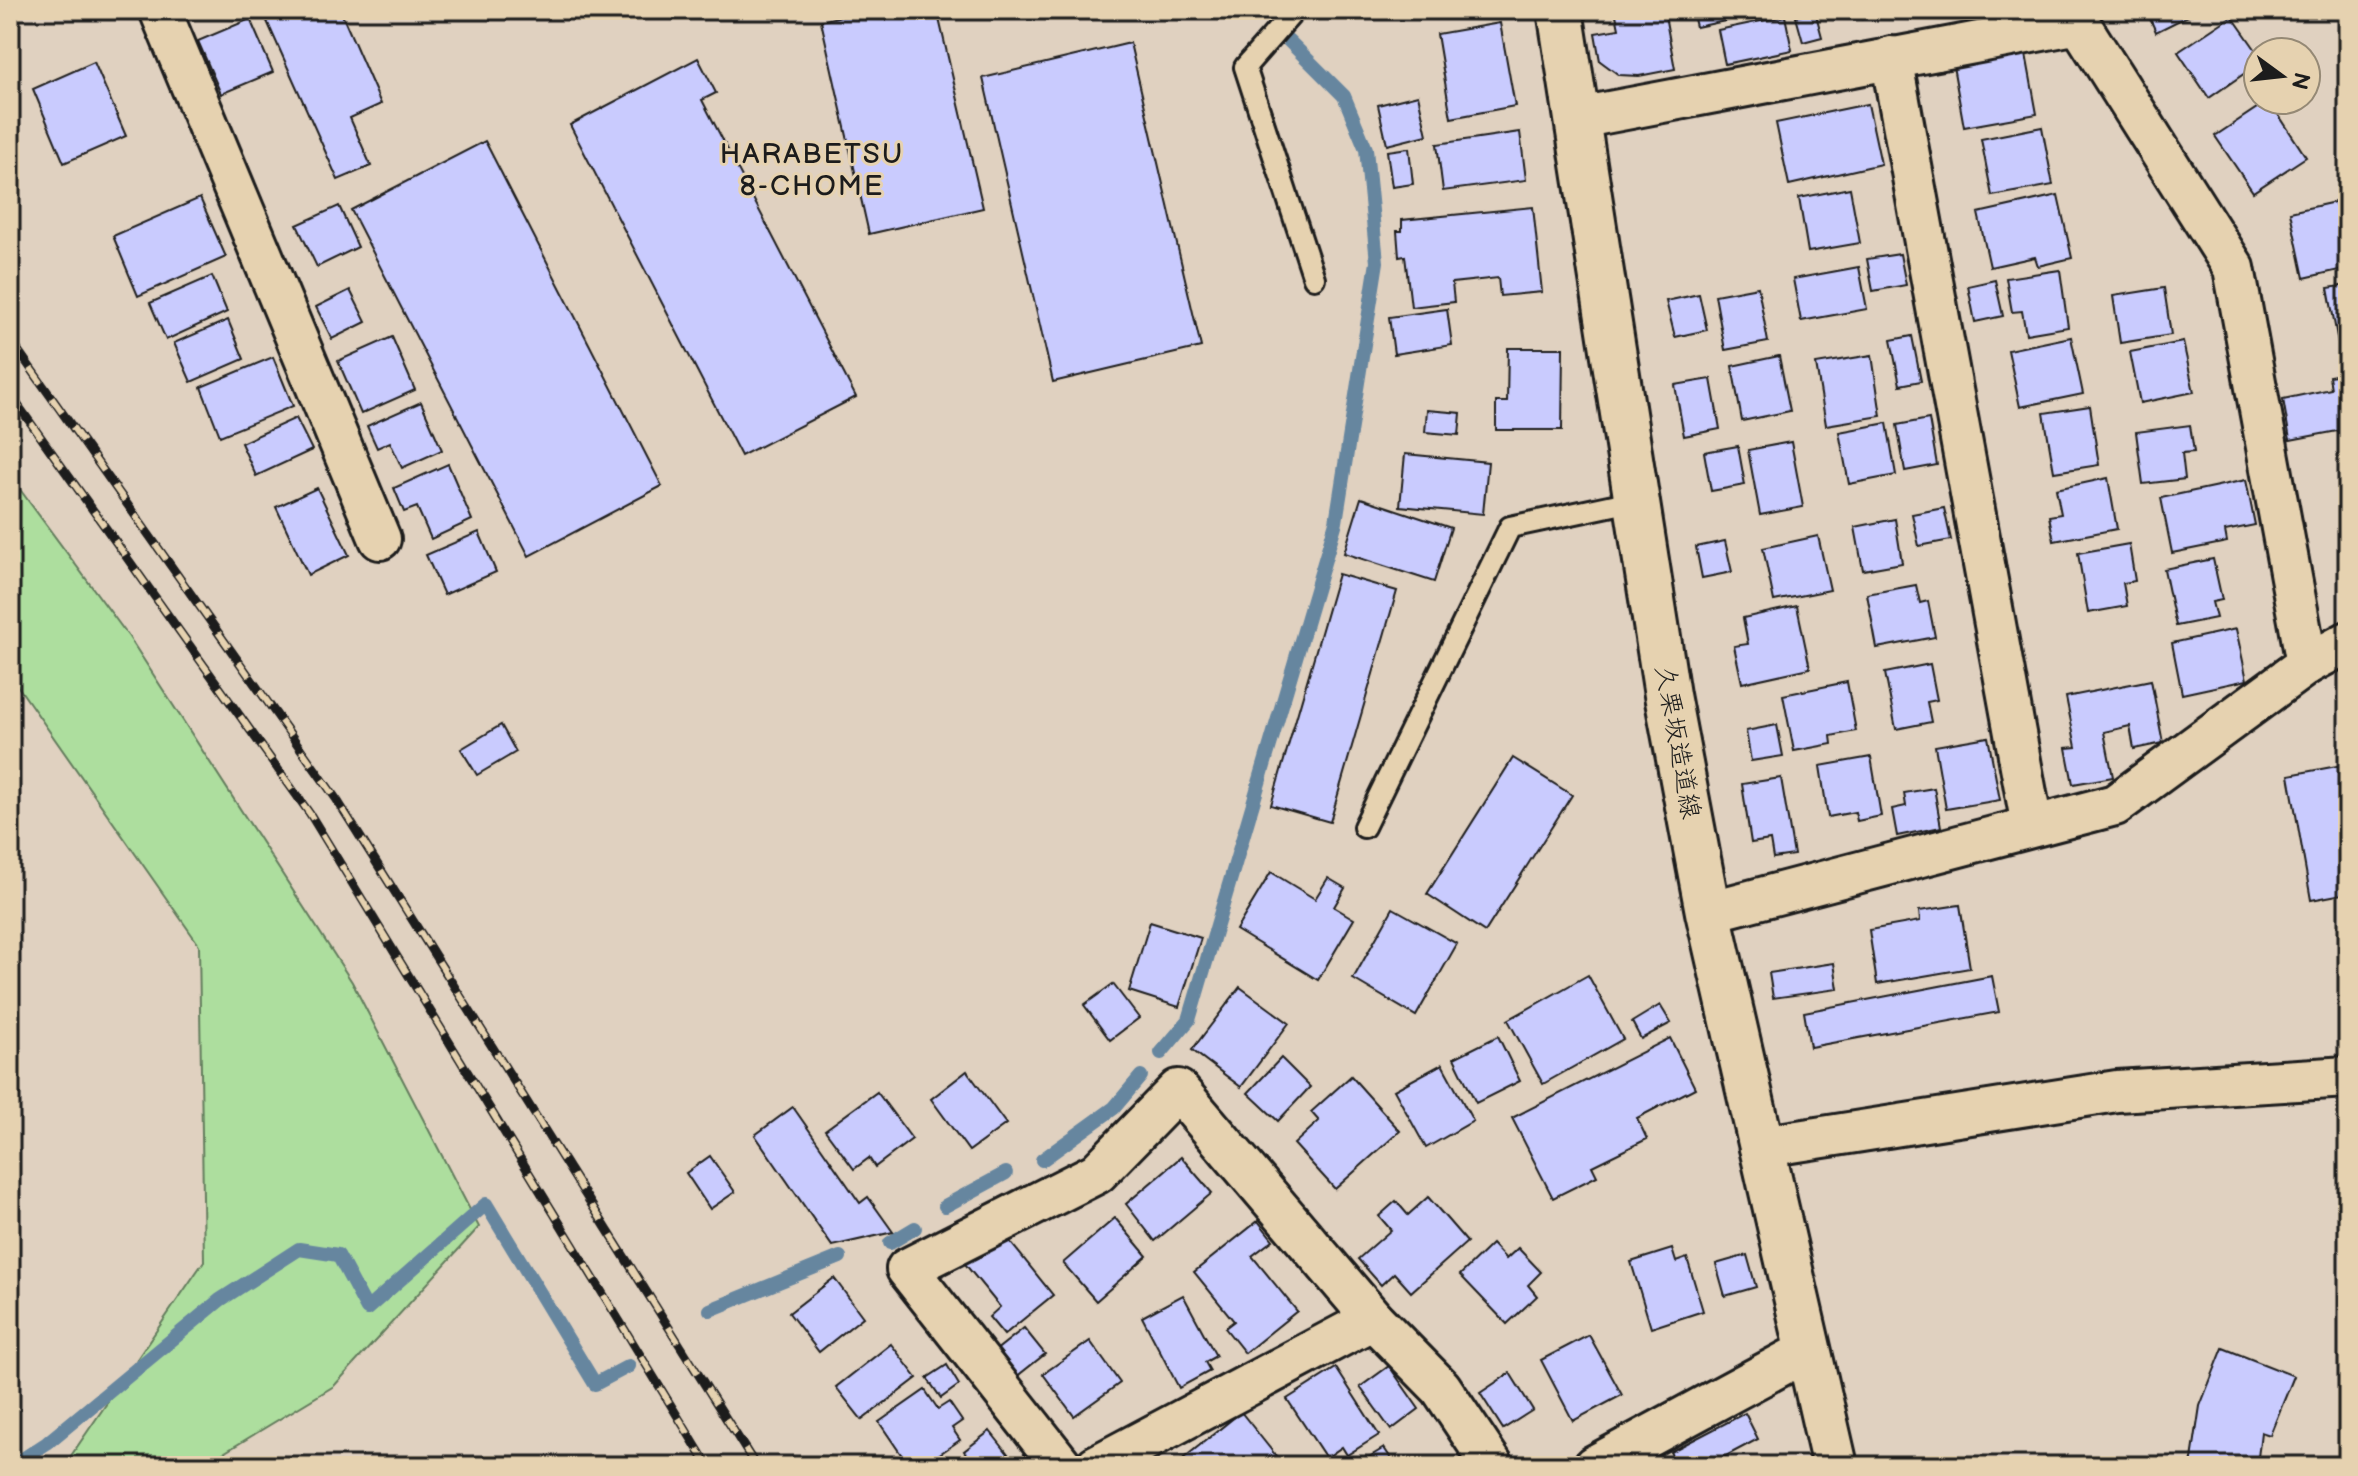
<svg xmlns="http://www.w3.org/2000/svg" width="2358" height="1476" font-family="'Balsamiq Sans','Klee One',sans-serif">
<style>
.green{fill:#adde9e;stroke:#647d5d;stroke-width:2}
.lines{fill:none;stroke-linecap:round;stroke-linejoin:round}
.stream{stroke:#66869f;stroke-width:14}
.building{fill:#c9cbfe;stroke:#1c1c1c;stroke-width:2}
.lane-casing{stroke:#1c1c1c;stroke-width:26}
.street-casing{stroke:#1c1c1c;stroke-width:46}
.secondary-casing{stroke:#1c1c1c;stroke-width:50}
.lane{stroke:#e6d2b0;stroke-width:20}
.street{stroke:#e6d2b0;stroke-width:40}
.secondary{stroke:#e6d2b0;stroke-width:44}
.rail-casing{stroke:#1c1c1c;stroke-width:9}
.rail{stroke:#e6d2b0;stroke-width:6;stroke-dasharray:18;stroke-linecap:butt}
.labels{text-anchor:middle;dominant-baseline:central;stroke-width:6;stroke-linejoin:round;paint-order:stroke}
.street-label{font-size:26px;fill:#1c1c1c;stroke:#e6d2b0}
.neighbourhood-label{font-size:28px;letter-spacing:2px;fill:#1c1c1c;stroke:#e6d2b0}
</style>
<rect width="100%" height="100%" fill="#e0d1c0"/>
<filter id="ink" filterUnits="userSpaceOnUse"><feTurbulence type="fractalNoise" baseFrequency=".0125" numOctaves="2"/><feDisplacementMap in="SourceGraphic" scale="16" xChannelSelector="R" yChannelSelector="G"/><feConvolveMatrix kernelMatrix="1 2 1 2 8 2 1 2 1" color-interpolation-filters="sRGB"/></filter>
<g filter="url(#ink)">
<polygon class="green" points="10,476 129,637 352,982 479,1227 334,1386 202,1466 64,1466 204,1261 199,945 10,675"/>
<g class="lines">
<g class="stream">
<polyline points="1255,10 1262,15"/>
<polyline points="1161,1053 1189,1020 1336,522 1377,262 1366,149 1344,96 1288,40"/>
<polyline points="1042,1160 1114,1108 1141,1076"/>
<polyline points="945,1206 1006,1173"/>
<polyline points="890,1243 915,1228"/>
<polyline points="710,1310 840,1257"/>
<polyline points="12,1466 47,1443 220,1300 299,1249 338,1255 367,1309 486,1204 595,1384 629,1366"/>
</g>
</g>
<g class="building">
<polygon points="262,10 340,10 381,104 350,118 371,166 338,180"/>
<polygon points="866,10 937,10 983,208 869,234 821,21"/>
<polygon points="1615,10 1664,10 1675,69 1639,76 1619,75 1600,61 1595,33 1619,29"/>
<polygon points="1692,10 1744,10 1745,17 1696,27"/>
<polygon points="1860,10 1896,10 1896,11 1862,19"/>
<polygon points="2146,10 2200,10 2156,32"/>
<polygon points="1815,11 1822,37 1803,42 1796,17"/>
<polygon points="1785,16 1792,50 1725,64 1718,30"/>
<polygon points="2232,16 2258,53 2258,64 2209,98 2178,52"/>
<polygon points="250,19 273,72 221,94 198,41"/>
<polygon points="1500,23 1515,106 1451,118 1437,34"/>
<polygon points="1130,43 1201,347 1053,382 983,78"/>
<polygon points="2026,54 2037,114 1964,127 1953,66"/>
<polygon points="698,58 716,93 702,100 856,397 741,456 570,125"/>
<polygon points="94,62 126,136 64,163 33,89"/>
<polygon points="1418,95 1427,135 1387,145 1378,105"/>
<polygon points="2269,100 2306,157 2253,192 2215,136"/>
<polygon points="1868,104 1881,164 1789,185 1776,123"/>
<polygon points="2042,127 2053,185 1992,196 1981,139"/>
<polygon points="1520,132 1526,180 1443,191 1437,144"/>
<polygon points="485,141 662,486 529,556 351,210"/>
<polygon points="1409,148 1413,184 1392,187 1387,151"/>
<polygon points="1850,188 1860,243 1808,252 1799,198"/>
<polygon points="2058,195 2072,258 2038,266 2035,257 1990,267 1978,213"/>
<polygon points="200,198 226,257 138,296 113,236"/>
<polygon points="2335,202 2348,268 2304,278 2290,212"/>
<polygon points="339,206 358,247 317,267 297,225"/>
<polygon points="1533,207 1542,292 1500,296 1498,278 1452,283 1454,302 1411,307 1405,256 1399,257 1397,231 1402,231 1402,220"/>
<polygon points="1900,254 1906,285 1873,291 1867,259"/>
<polygon points="1859,267 1867,309 1801,321 1793,279"/>
<polygon points="2060,270 2068,327 2026,334 2022,311 2012,312 2006,278"/>
<polygon points="212,276 227,312 166,340 150,303"/>
<polygon points="1995,280 2003,316 1975,322 1968,286"/>
<polygon points="2348,285 2348,346 2339,348 2328,288"/>
<polygon points="1758,287 1768,342 1725,350 1715,295"/>
<polygon points="2164,288 2171,335 2120,343 2113,296"/>
<polygon points="350,290 366,322 332,339 316,307"/>
<polygon points="1699,294 1707,330 1675,337 1666,301"/>
<polygon points="1447,309 1452,345 1394,354 1389,317"/>
<polygon points="228,320 244,359 191,382 174,343"/>
<polygon points="1912,336 1921,381 1900,385 1891,340"/>
<polygon points="392,337 415,390 361,414 338,361"/>
<polygon points="2071,337 2083,394 2020,407 2008,350"/>
<polygon points="2183,342 2194,392 2140,403 2130,352"/>
<polygon points="1508,348 1563,348 1562,430 1496,430 1496,402 1507,402"/>
<polygon points="1872,355 1881,416 1826,425 1816,364"/>
<polygon points="1779,356 1790,411 1742,421 1732,366"/>
<polygon points="273,357 293,406 220,436 201,387"/>
<polygon points="2348,373 2348,429 2290,440 2283,399 2331,389 2329,376"/>
<polygon points="1711,379 1720,429 1684,436 1675,385"/>
<polygon points="421,402 442,450 402,468 390,442 377,448 367,426"/>
<polygon points="2090,406 2099,465 2054,472 2044,413"/>
<polygon points="1427,410 1461,413 1459,435 1425,432"/>
<polygon points="296,418 312,450 256,476 241,443"/>
<polygon points="1929,419 1937,465 1905,471 1897,425"/>
<polygon points="1887,423 1896,475 1849,484 1839,432"/>
<polygon points="2190,425 2194,452 2182,453 2185,479 2143,484 2136,432"/>
<polygon points="1791,442 1803,507 1760,515 1748,450"/>
<polygon points="1738,446 1745,485 1711,491 1704,452"/>
<polygon points="1405,454 1488,462 1483,514 1400,506"/>
<polygon points="448,464 472,520 431,539 417,507 404,512 394,488"/>
<polygon points="2108,478 2117,529 2054,541 2049,516 2061,514 2056,489"/>
<polygon points="2246,480 2255,525 2225,531 2227,542 2172,553 2161,498"/>
<polygon points="317,488 349,555 308,575 276,507"/>
<polygon points="1361,498 1451,528 1434,582 1344,553"/>
<polygon points="1944,508 1951,540 1919,546 1912,514"/>
<polygon points="2348,518 2348,559 2340,520"/>
<polygon points="1895,519 1902,563 1863,570 1855,527"/>
<polygon points="479,532 496,572 444,595 426,555"/>
<polygon points="1818,536 1830,590 1774,601 1763,548"/>
<polygon points="1725,541 1732,572 1702,578 1696,547"/>
<polygon points="2129,544 2135,581 2123,583 2127,606 2088,613 2078,553"/>
<polygon points="2213,559 2222,600 2212,602 2216,618 2176,626 2164,569"/>
<polygon points="1338,574 1397,591 1330,822 1271,805"/>
<polygon points="1916,585 1920,603 1928,601 1935,637 1877,648 1867,594"/>
<polygon points="1797,606 1810,668 1742,683 1734,646 1748,644 1743,618"/>
<polygon points="2236,629 2247,680 2182,694 2172,643"/>
<polygon points="1930,664 1937,700 1927,702 1931,722 1896,729 1885,673"/>
<polygon points="2151,680 2163,743 2134,749 2130,726 2104,732 2113,777 2073,784 2066,748 2076,747 2066,697"/>
<polygon points="1847,682 1856,731 1831,736 1832,744 1794,751 1783,695"/>
<polygon points="501,725 516,752 477,775 461,749"/>
<polygon points="1777,725 1783,756 1751,761 1746,731"/>
<polygon points="1988,737 2000,800 1946,809 1935,746"/>
<polygon points="1871,757 1881,816 1857,821 1855,812 1828,817 1820,766"/>
<polygon points="1513,758 1572,795 1485,932 1427,894"/>
<polygon points="2348,764 2348,893 2311,900 2289,775"/>
<polygon points="1781,778 1794,855 1773,858 1770,840 1751,843 1742,784"/>
<polygon points="1934,788 1941,827 1897,836 1892,809 1906,806 1904,793"/>
<polygon points="1271,872 1315,899 1328,878 1345,888 1334,907 1354,919 1318,980 1236,930"/>
<polygon points="1960,905 1970,968 1877,984 1869,930 1920,921 1919,911"/>
<polygon points="1393,908 1457,944 1416,1016 1353,979"/>
<polygon points="1150,922 1201,938 1179,1007 1129,991"/>
<polygon points="1834,963 1838,989 1773,998 1769,973"/>
<polygon points="1588,975 1623,1039 1543,1084 1508,1020"/>
<polygon points="1992,976 1999,1012 1810,1047 1804,1012"/>
<polygon points="1113,984 1139,1018 1110,1040 1084,1005"/>
<polygon points="1240,987 1289,1023 1241,1087 1192,1050"/>
<polygon points="1660,1005 1671,1023 1641,1039 1632,1022"/>
<polygon points="1498,1036 1520,1081 1476,1103 1454,1058"/>
<polygon points="1670,1038 1695,1088 1637,1118 1647,1139 1592,1166 1597,1176 1553,1198 1512,1118"/>
<polygon points="1281,1058 1310,1087 1278,1121 1248,1093"/>
<polygon points="1442,1064 1473,1121 1426,1148 1394,1090"/>
<polygon points="967,1071 1006,1124 969,1151 931,1099"/>
<polygon points="1351,1076 1400,1131 1335,1189 1294,1144 1319,1121 1311,1112"/>
<polygon points="877,1092 912,1139 875,1167 869,1158 854,1169 825,1130"/>
<polygon points="793,1107 860,1203 868,1197 893,1232 832,1246 755,1135"/>
<polygon points="710,1156 735,1192 710,1209 686,1173"/>
<polygon points="1181,1157 1212,1193 1155,1241 1126,1204"/>
<polygon points="1428,1197 1467,1242 1411,1292 1394,1273 1381,1285 1358,1259 1391,1230 1379,1216 1396,1201 1408,1215"/>
<polygon points="1115,1218 1147,1256 1096,1301 1063,1263"/>
<polygon points="1258,1221 1273,1240 1252,1256 1297,1311 1245,1353 1225,1328 1234,1321 1194,1272"/>
<polygon points="1003,1233 1053,1295 1004,1335 989,1317 1000,1307 965,1264"/>
<polygon points="1492,1244 1506,1259 1518,1248 1541,1272 1528,1285 1537,1296 1507,1324 1460,1275"/>
<polygon points="1672,1249 1676,1262 1687,1258 1703,1311 1651,1328 1631,1262"/>
<polygon points="1747,1255 1756,1287 1725,1296 1716,1264"/>
<polygon points="834,1278 863,1317 819,1352 789,1313"/>
<polygon points="1183,1295 1216,1356 1205,1362 1210,1371 1179,1388 1142,1317"/>
<polygon points="1024,1328 1045,1354 1016,1377 995,1351"/>
<polygon points="1589,1335 1622,1395 1573,1421 1541,1360"/>
<polygon points="1090,1341 1120,1383 1074,1416 1043,1374"/>
<polygon points="891,1344 917,1378 862,1420 836,1387"/>
<polygon points="2223,1348 2294,1376 2270,1435 2261,1432 2257,1466 2191,1466 2200,1406"/>
<polygon points="947,1365 959,1385 941,1398 927,1378"/>
<polygon points="1389,1366 1419,1409 1391,1430 1360,1387"/>
<polygon points="1336,1368 1379,1435 1347,1455 1342,1447 1326,1458 1287,1399"/>
<polygon points="1510,1373 1533,1410 1503,1429 1480,1393"/>
<polygon points="925,1390 938,1409 949,1402 962,1421 952,1428 960,1440 922,1466 909,1466 879,1422"/>
<polygon points="1241,1412 1284,1466 1174,1466"/>
<polygon points="1745,1413 1758,1439 1707,1466 1678,1466 1670,1452"/>
<polygon points="990,1431 1009,1455 995,1466 975,1466 964,1451"/>
<polygon points="1384,1448 1396,1466 1354,1466"/>
</g>
<g class="lines">
<g class="lane-casing">
<g id="lane">
<polyline points="1295,10 1245,67 1314,278"/>
<polyline points="1364,827 1510,527 1637,500"/>
</g>
</g>
<g class="street-casing">
<g id="street">
<polyline points="160,10 380,539"/>
<polyline points="1891,57 2032,826"/>
<polyline points="1578,118 2079,23 2234,268 2307,664"/>
<polyline points="1708,912 2115,805 2307,664 2348,642"/>
<polyline points="1760,1147 2117,1091 2348,1077"/>
<polyline points="1062,1466 907,1269 1097,1173 1178,1090 1373,1319 1441,1388 1493,1466"/>
<polyline points="1096,1466 1373,1319"/>
<polyline points="1594,1466 1807,1351"/>
</g>
</g>
<g class="secondary-casing">
<polyline id="secondary" points="1560,10 1667,695 1708,912 1835,1466"/>
</g>
<use href="#lane" class="lane"/>
<use href="#street" class="street"/>
<use href="#secondary" class="secondary"/>
<g class="rail-casing">
<g id="rail">
<polyline points="10,339 337,800 756,1466"/>
<polyline points="10,394 310,814 708,1466"/>
</g>
</g>
<use href="#rail" class="rail"/>
</g>
</g>
<g class="labels">
<g class="street-label">
<text transform="translate(1677 742) rotate(80)">久栗坂造道線</text>
</g>
<g class="neighbourhood-label">
<text x="812" y="154">HARABETSU<tspan x="812" dy="32">8-CHOME</tspan></text>
</g>
</g>
<rect width="2358" height="1476" fill="none" stroke="#e6d2b0" stroke-width="40"/>
<rect x="20" y="20" width="2318" height="1436" fill="none" stroke="#1c1c1c" stroke-width="3" filter="url(#ink)"/>
<g transform="translate(2282 76) rotate(105)"><circle r="38" fill="#e6d2b0" stroke="#958975" stroke-width="2"/>
<path d="M0-6L14 30L0 20L-14 30Z" fill="#1c1c1c"/>
<text y="-12" font-size="22" font-weight="bold" text-anchor="middle" fill="#1c1c1c">N</text>
</g>
</svg>
